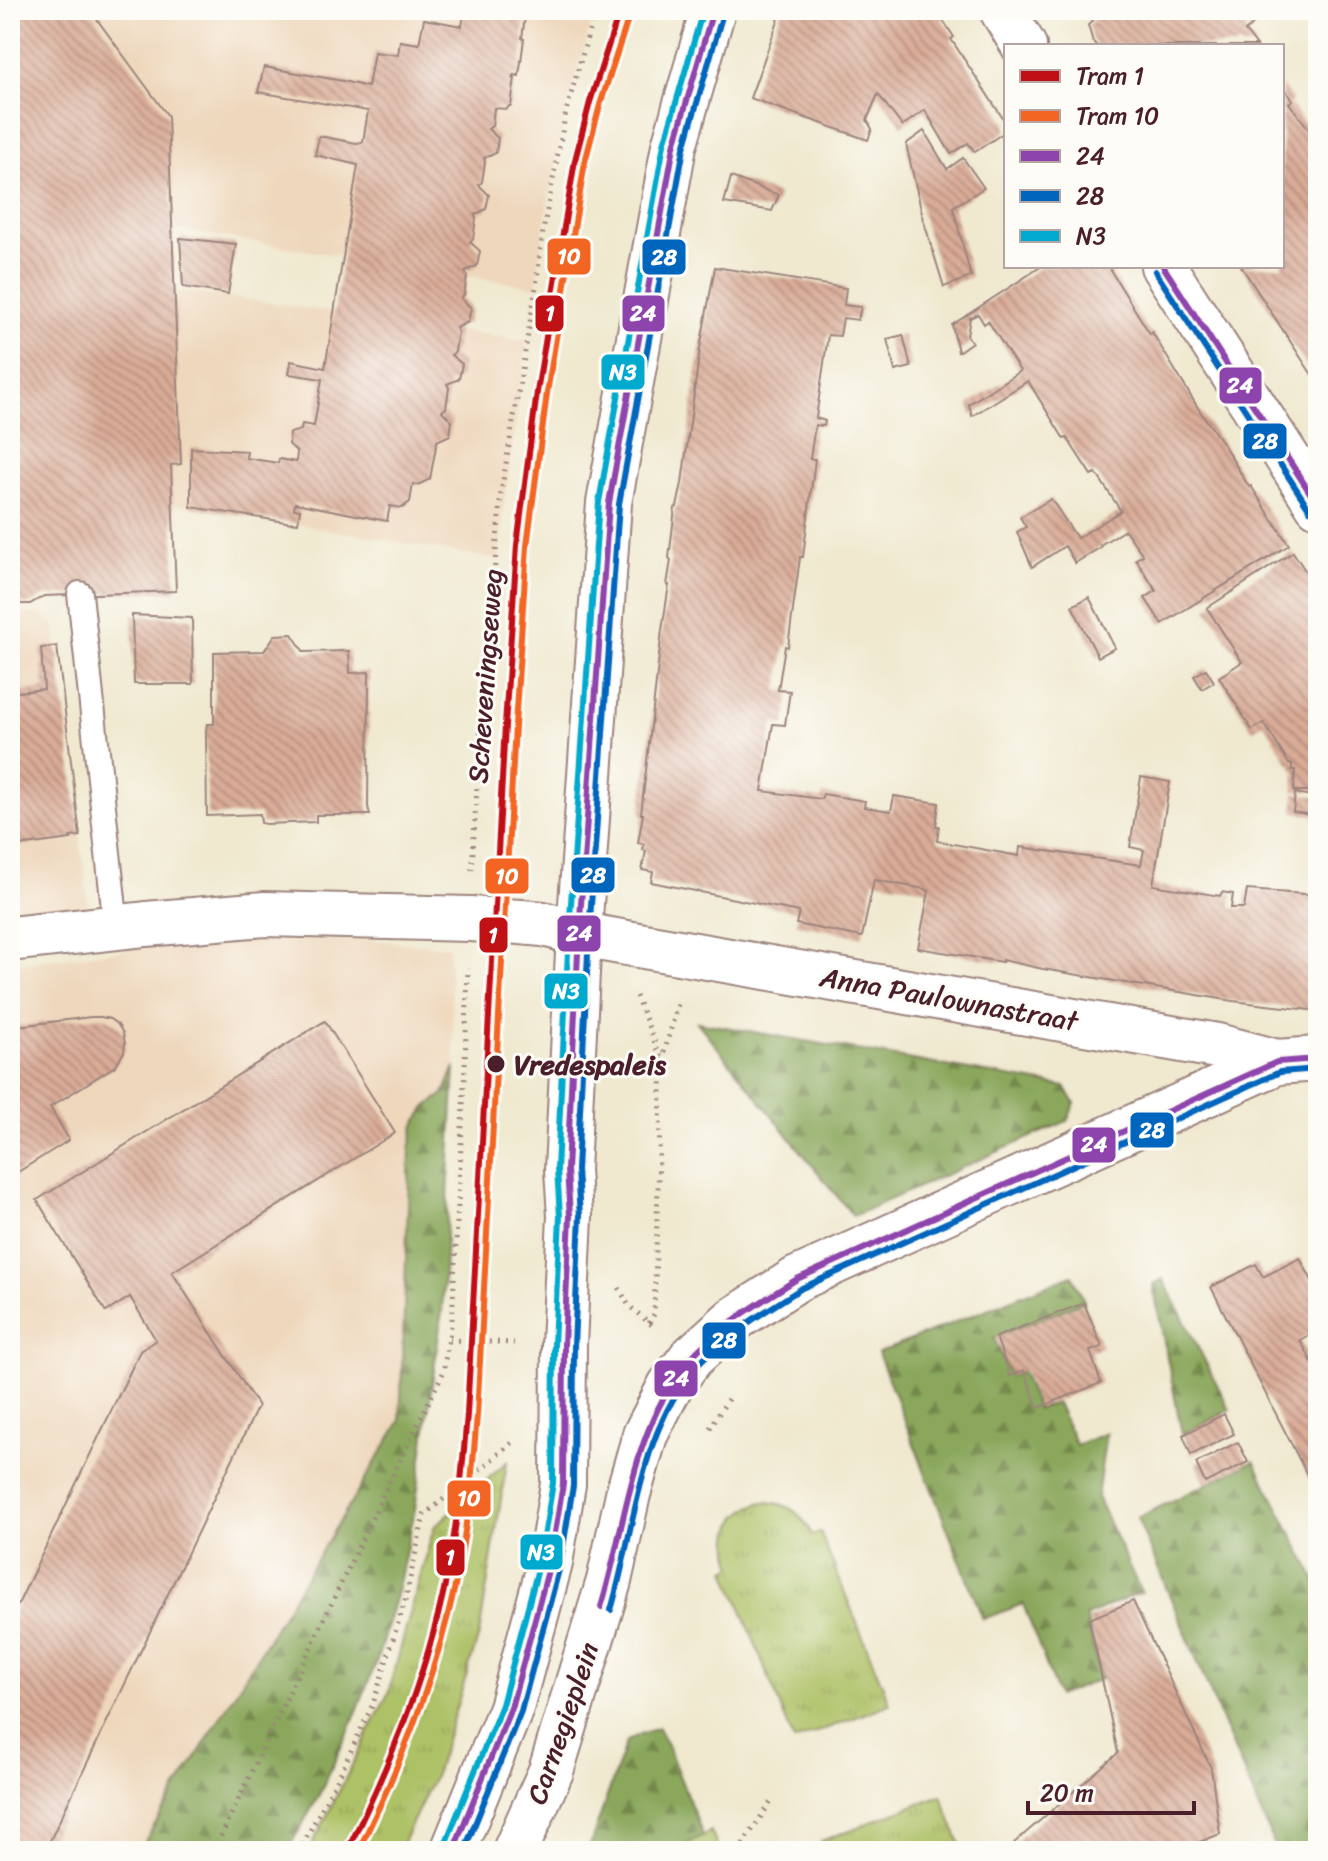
<svg xmlns="http://www.w3.org/2000/svg" width="1328" height="1861" font-family="Sriracha,sans-serif">
<style>
.built{fill:#eed7bb}
.grass{fill:url(#grass-tufts);stroke:#7c7048;stroke-width:2}
.forest{fill:url(#forest-firs);stroke:#6a6343;stroke-width:2}
.building{fill:url(#building-back-hatch)}
.lines{fill:none;stroke-linecap:round;stroke-linejoin:round}
.service-casing{stroke:#9d847e;stroke-width:28}
.minor-casing{stroke:#9d847e;stroke-width:48}
.tertiary-casing{stroke:#9d847e;stroke-width:48}
.path{stroke:#9d847e;stroke-width:5;stroke-dasharray:2 6;stroke-linecap:butt}
.service{stroke:#fff;stroke-width:24}
.minor{stroke:#fff;stroke-width:44}
.tertiary{stroke:#fff;stroke-width:44}
.bus-1-casing{stroke:#fdfcf7;stroke-width:12}
.bus-2-casing{stroke:#fdfcf7;stroke-width:12}
.bus-3-casing{stroke:#fdfcf7;stroke-width:12}
.bus-1{stroke:#8e44ad;stroke-width:6}
.bus-2{stroke:#0065bd;stroke-width:6}
.bus-3{stroke:#00a9ce;stroke-width:6}
.tram-1-casing{stroke:#fdfcf7;stroke-width:12}
.tram-2-casing{stroke:#fdfcf7;stroke-width:12}
.tram-1{stroke:#c01115;stroke-width:6}
.tram-2{stroke:#f26522;stroke-width:6}
.stop-dot{fill:#4a1f2b;stroke:#fdfcf7;stroke-width:3}
.labels{text-anchor:middle;dominant-baseline:central;stroke-width:6;stroke-linejoin:round;paint-order:stroke}
.street-label{font-size:28px;fill:#4a1f2b;stroke:#fdfcf7}
.stop-label{font-size:28px;font-weight:bold;fill:#4a1f2b;stroke:#fdfcf7;text-anchor:start}
.line-badge{stroke:#fdfcf7;stroke-width:3}
.badge-label{font-size:22px;text-anchor:middle;font-weight:bold;fill:#fff}
</style>
<defs>
<pattern id="grass-tufts" width="24" height="20" patternUnits="userSpaceOnUse" patternTransform="scale(2)"><rect width="24" height="20" fill="#adc166"/><path d="M3 7l-1-3M5 7V3M7 7l1-3M15 17l-1-3M17 17v-4M19 17l1-3" fill="none" stroke="#96a559"/></pattern>
<pattern id="forest-firs" width="22" height="20" patternUnits="userSpaceOnUse" patternTransform="scale(2)"><rect width="22" height="20" fill="#8aa75b"/><path d="M5 1l3.5 6h-7zM16 11l3.5 6h-7z" fill="#73874b"/></pattern>
<pattern id="building-back-hatch" width="6" height="6" patternUnits="userSpaceOnUse" patternTransform="scale(2)"><rect width="6" height="6" fill="#d9ac97"/><path d="M-1 5l2 2M0 0l6 6M5-1l2 2" fill="none" stroke="#b28b7b"/></pattern>
</defs>
<rect width="100%" height="100%" fill="#fdfcf7"/>
<filter id="ink" filterUnits="userSpaceOnUse"><feTurbulence type="fractalNoise" baseFrequency=".0125" numOctaves="2"/><feDisplacementMap in="SourceGraphic" scale="16" xChannelSelector="R" yChannelSelector="G"/><feConvolveMatrix kernelMatrix="1 2 1 2 8 2 1 2 1" color-interpolation-filters="sRGB"/></filter>
<filter id="wash" filterUnits="userSpaceOnUse"><feTurbulence type="fractalNoise" baseFrequency=".006" numOctaves="4" result="noise"/><feDisplacementMap in="SourceGraphic" scale="32" xChannelSelector="R" yChannelSelector="G"/><feGaussianBlur stdDeviation="1.8" result="paint"/><feColorMatrix in="noise" values="0 0 0 0 0 0 0 0 0 0 0 0 0 0 0 0 0 1.4 0 .05"/><feComposite in="paint" operator="in"/></filter>
<g filter="url(#wash)">
<rect width="100%" height="100%" fill="#f0e9d0"/>
<g class="built">
<polygon points="90,10 595,10 566,111 543,231 536,287 172,229 168,116"/>
<polygon points="174,289 527,341 503,512 499,560 292,523 173,504 171,465 181,464"/>
<polygon points="38,613 54,624 90,917 10,927 10,616"/>
<polygon points="271,931 449,947 455,1067 442,1311 435,1356 205,1851 10,1851 10,965"/>
</g>
<g class="grass">
<polygon points="507,1462 479,1635 436,1772 399,1851 309,1851 388,1694 434,1527"/>
<path d="M763,1502C788,1502 802,1513 812,1535L820,1532L890,1704L794,1741L726,1570L733,1566C725,1535 730,1512 763,1502Z"/>
<polygon points="941,1795 963,1851 825,1851 821,1841"/>
<polygon points="711,1831 719,1851 681,1851 687,1844"/>
</g>
<g class="forest">
<polygon points="697,1022 1065,1087 1075,1103 1067,1121 853,1216"/>
<polygon points="455,1067 442,1311 415,1509 398,1588 377,1660 351,1726 318,1797 287,1851 139,1851 400,1422 410,1150 414,1127 426,1107 444,1094"/>
<polygon points="1072,1275 1084,1301 994,1338 1010,1376 1022,1372 1037,1409 1057,1403 1076,1445 1106,1433 1097,1497 1141,1592 1086,1616 1101,1679 1058,1696 1023,1604 983,1619 878,1353"/>
<polygon points="1163,1279 1230,1410 1182,1434 1153,1285"/>
<polygon points="1254,1461 1318,1584 1318,1851 1277,1851 1137,1518"/>
<polygon points="658,1728 667,1745 703,1835 687,1844 681,1851 588,1851 626,1742 640,1734"/>
</g>
<g id="blocks">
<g class="building">
<polygon points="10,10 90,10 168,116 181,464 171,465 176,591 44,596 30,604 14,604 10,602"/>
<polygon points="465,10 526,10 522,38 524,39 519,76 514,75 513,78 515,78 511,106 509,106 507,109 494,108 492,126 488,129 498,138 496,153 484,158 485,162 482,182 479,185 489,195 486,209 475,215 476,219 473,239 470,242 480,251 477,266 465,271 467,276 464,295 461,298 471,308 468,322 456,328 458,332 455,352 451,355 462,364 459,379 447,384 449,388 446,408 442,411 452,421 450,435 437,441 430,479 418,485 413,484 410,502 402,508 390,506 387,521 295,503 294,509 300,510 298,523 292,522 292,523 191,507 191,448 247,451 246,458 278,463 279,459 296,462 297,452 289,444 290,433 301,430 302,424 314,426 322,379 289,374 291,361 325,368 358,165 315,155 319,136 356,143 363,142 368,111 258,92 264,67 343,81 368,87 374,52 398,55 400,41 419,44 424,19 462,26"/>
<polygon points="782,10 936,10 954,37 951,39 1006,123 1006,131 975,152 968,143 951,154 925,110 902,126 878,94 867,120 872,129 868,140 750,98"/>
<polygon points="1084,10 1254,10 1261,18 1245,31 1257,46 1097,46 1093,42 1088,25 1093,21"/>
<polygon points="1282,86 1293,100 1289,103 1318,141 1318,384 1241,266 1282,266"/>
<polygon points="924,131 947,169 963,158 984,188 953,207 971,277 944,287 924,222 906,144"/>
<polygon points="731,177 779,195 772,211 724,203"/>
<polygon points="180,238 236,244 228,294 183,287"/>
<polygon points="1042,266 1106,266 1109,268 1150,334 1152,332 1198,408 1225,447 1249,487 1251,486 1289,545 1162,624 1145,598 1156,591 1136,559 1143,555 1125,530 1100,545 1101,547 1075,563 1065,546 1032,567 1017,532 1026,527 1020,517 1051,499 1077,538 1121,511 1096,473 1091,475 1067,438 1064,439 1028,381 972,416 969,404 1020,371 988,321 984,324 978,314 970,318 967,336 972,342 958,352 952,325"/>
<polygon points="715,267 846,288 844,305 861,307 858,320 843,318 840,336 828,335 816,418 825,421 824,426 815,425 810,459 815,459 803,557 800,557 788,647 785,646 778,690 790,691 785,725 773,724 762,791 821,799 823,794 865,801 864,807 891,811 894,796 939,803 936,826 939,826 937,841 1019,856 1020,847 1141,865 1144,850 1130,847 1141,777 1170,782 1153,885 1220,896 1222,892 1233,894 1231,908 1244,908 1247,890 1318,895 1318,1011 1233,1001 1043,969 1002,960 1002,962 918,948 929,891 925,889 874,880 862,937 796,924 799,912 651,882 653,872 642,870 646,851 643,850 644,844 638,843 643,814 641,814 662,630 669,585 667,585 671,560 669,558 675,508 677,507 682,483 700,348"/>
<polygon points="903,335 911,367 895,371 887,339"/>
<polygon points="1293,552 1318,590 1318,791 1294,791 1295,770 1292,770 1292,764 1289,764 1264,723 1252,730 1219,677 1242,662 1207,608"/>
<polygon points="1089,597 1115,648 1098,657 1072,606"/>
<polygon points="132,615 192,618 193,684 134,684"/>
<polygon points="292,634 304,652 349,651 350,673 369,672 368,807 370,815 316,815 316,822 266,824 261,823 260,814 207,816 206,732 207,724 214,724 214,652 264,651 275,635"/>
<polygon points="57,646 80,836 70,837 71,839 10,847 10,693 44,689 41,648"/>
<polygon points="1206,669 1214,682 1202,689 1194,676"/>
<polygon points="1295,793 1318,797 1318,816 1293,812"/>
<polygon points="91,1017 101,1017 110,1019 118,1025 123,1033 125,1043 124,1052 115,1066 50,1107 69,1140 10,1177 10,1027"/>
<polygon points="325,1021 395,1133 172,1272 258,1406 45,1851 10,1851 10,1621 140,1351 156,1340 130,1297 106,1312 37,1200"/>
<polygon points="1300,1258 1318,1292 1318,1331 1300,1340 1318,1373 1318,1496 1211,1287 1256,1264 1263,1277"/>
<polygon points="1084,1303 1102,1347 1090,1351 1101,1383 1038,1408 1024,1370 1010,1376 996,1337"/>
<polygon points="1224,1414 1234,1434 1191,1455 1183,1435"/>
<polygon points="1238,1442 1248,1462 1205,1483 1196,1463"/>
<polygon points="1133,1601 1211,1768 1220,1834 1177,1851 1021,1851 1014,1843 1118,1753 1089,1619"/>
</g>
</g>
</g>
<g filter="url(#ink)">
<use href="#blocks" fill-opacity="0" stroke="#9d847e" stroke-width="2"/>
<g class="lines">
<g class="service-casing">
<polyline id="service" points="80,594 116,927"/>
</g>
<g class="minor-casing">
<polyline id="minor" points="10,939 146,924 265,914 470,919 521,922 543,924 604,939 1217,1046 1277,1062"/>
</g>
<g class="tertiary-casing">
<g id="tertiary">
<polyline points="1002,10 1024,46"/>
<polyline points="1163,266 1318,505"/>
<polyline points="453,1851 511,1708 550,1563 563,1484 564,1345 570,1216 567,1170 579,933 609,503 674,146 713,10"/>
<polyline points="515,1851 551,1771 609,1581 628,1494 645,1435 670,1386 691,1358 733,1320 797,1279 1277,1062 1318,1059"/>
</g>
</g>
<g class="path">
<polyline points="472,870 480,737 501,493 536,287 543,231 566,112 595,10"/>
<polyline points="636,996 662,1060"/>
<polyline points="619,1288 629,1306 652,1325"/>
<polyline points="649,1323 654,1314 662,1060 678,1004"/>
<polyline points="449,1340 514,1343"/>
<polyline points="710,1428 728,1399"/>
<polyline points="214,1851 383,1495 443,1373 452,1320 465,1067 468,968"/>
<polyline points="299,1851 340,1774 373,1704 405,1601 424,1515 512,1443"/>
<polyline points="738,1851 773,1799"/>
</g>
<use href="#service" class="service"/>
<use href="#minor" class="minor"/>
<use href="#tertiary" class="tertiary"/>
<g class="bus-1-casing">
<g id="bus-1">
<polyline points="1163,266 1318,505"/>
<path d="M601,1607C627,1522 630,1432 689,1360C718,1326 760,1303 797,1279L1277,1062L1318,1059"/>
<polyline points="453,1851 511,1708 550,1563 563,1484 564,1345 570,1216 567,1170 579,933 609,503 674,146 713,10"/>
</g>
</g>
<g class="bus-2-casing">
<g id="bus-2">
<polyline points="1155,271 1310,510"/>
<path d="M611,1610C635,1530 639,1428 699,1364C728,1333 766,1311 802,1288L1280,1072L1318,1069"/>
<polyline points="464,1851 521,1711 560,1566 573,1486 574,1345 580,1216 577,1170 589,934 619,504 684,148 723,13"/>
</g>
</g>
<g class="bus-3-casing">
<polyline id="bus-3" points="444,1847 502,1705 540,1561 553,1483 554,1345 560,1216 557,1169 569,932 599,502 664,144 703,10"/>
</g>
<use href="#bus-1" class="bus-1"/>
<use href="#bus-2" class="bus-2"/>
<use href="#bus-3" class="bus-3"/>
<g class="tram-1-casing">
<path id="tram-1" d="M347,1851C393,1758 432,1662 450,1559C459,1511 463,1463 467,1414L505,725L517,545L537,392L575,160L590,102L620,10"/>
</g>
<g class="tram-2-casing">
<path id="tram-2" d="M358,1851C404,1759 441,1663 460,1561C469,1513 473,1464 477,1415L515,726L527,546L547,393L585,162L600,105L630,13"/>
</g>
<use href="#tram-1" class="tram-1"/>
<use href="#tram-2" class="tram-2"/>
</g>
</g>
<circle class="stop-dot" cx="496" cy="1064" r="10"/>
<g class="labels">
<g class="street-label">
<text transform="translate(485 676) rotate(-86)">Scheveningseweg</text>
<text transform="translate(949 999) rotate(10)">Anna Paulownastraat</text>
<text transform="translate(563 1723) rotate(-71)">Carnegieplein</text>
</g>
<g class="stop-label">
<text x="514" y="1064">Vredespaleis</text>
</g>
</g>
<g class="line-badge">
<rect x="546" y="237" width="46" height="39" rx="8" fill="#f26522"/>
<rect x="641" y="238" width="46" height="38" rx="8" fill="#0065bd"/>
<rect x="534" y="294" width="31" height="39" rx="8" fill="#c01115"/>
<rect x="621" y="294" width="45" height="39" rx="8" fill="#8e44ad"/>
<rect x="600" y="353" width="46" height="38" rx="8" fill="#00a9ce"/>
<rect x="1218" y="366" width="45" height="39" rx="8" fill="#8e44ad"/>
<rect x="1242" y="422" width="46" height="38" rx="8" fill="#0065bd"/>
<rect x="570" y="856" width="46" height="38" rx="8" fill="#0065bd"/>
<rect x="484" y="857" width="46" height="38" rx="8" fill="#f26522"/>
<rect x="556" y="914" width="46" height="39" rx="8" fill="#8e44ad"/>
<rect x="478" y="916" width="31" height="38" rx="8" fill="#c01115"/>
<rect x="543" y="972" width="46" height="38" rx="8" fill="#00a9ce"/>
<rect x="1129" y="1111" width="46" height="38" rx="8" fill="#0065bd"/>
<rect x="1071" y="1126" width="46" height="38" rx="8" fill="#8e44ad"/>
<rect x="701" y="1321" width="46" height="39" rx="8" fill="#0065bd"/>
<rect x="653" y="1359" width="46" height="39" rx="8" fill="#8e44ad"/>
<rect x="446" y="1479" width="46" height="39" rx="8" fill="#f26522"/>
<rect x="519" y="1533" width="45" height="38" rx="8" fill="#00a9ce"/>
<rect x="435" y="1538" width="31" height="39" rx="8" fill="#c01115"/>
</g>
<g class="badge-label">
<text x="569" y="264">10</text>
<text x="664" y="265">28</text>
<text x="550" y="321">1</text>
<text x="643" y="321">24</text>
<text x="623" y="380">N3</text>
<text x="1240" y="393">24</text>
<text x="1265" y="449">28</text>
<text x="593" y="883">28</text>
<text x="507" y="884">10</text>
<text x="579" y="941">24</text>
<text x="493" y="943">1</text>
<text x="566" y="999">N3</text>
<text x="1152" y="1138">28</text>
<text x="1094" y="1152">24</text>
<text x="724" y="1348">28</text>
<text x="676" y="1386">24</text>
<text x="469" y="1506">10</text>
<text x="541" y="1560">N3</text>
<text x="450" y="1565">1</text>
</g>
<rect width="1328" height="1861" fill="none" stroke="#fdfcf7" stroke-width="40"/>
<rect x="1004" y="44" width="280" height="224" fill="#fdfcf7" stroke="#b5a4a5" stroke-width="2"/>
<rect x="1020" y="70" width="40" height="12" fill="#c01115" stroke="#b5a4a5" stroke-width="2"/>
<text x="1076" y="84" font-size="24" fill="#4a1f2b">Tram 1</text>
<rect x="1020" y="110" width="40" height="12" fill="#f26522" stroke="#b5a4a5" stroke-width="2"/>
<text x="1076" y="124" font-size="24" fill="#4a1f2b">Tram 10</text>
<rect x="1020" y="150" width="40" height="12" fill="#8e44ad" stroke="#b5a4a5" stroke-width="2"/>
<text x="1076" y="164" font-size="24" fill="#4a1f2b">24</text>
<rect x="1020" y="190" width="40" height="12" fill="#0065bd" stroke="#b5a4a5" stroke-width="2"/>
<text x="1076" y="204" font-size="24" fill="#4a1f2b">28</text>
<rect x="1020" y="230" width="40" height="12" fill="#00a9ce" stroke="#b5a4a5" stroke-width="2"/>
<text x="1076" y="244" font-size="24" fill="#4a1f2b">N3</text>
<path d="M1028 1801v12h166v-12" fill="none" stroke="#4a1f2b" stroke-width="4"/>
<text x="1040" y="1801" font-size="24" fill="#4a1f2b" stroke="#fdfcf7" stroke-width="6" paint-order="stroke">20 m</text>
</svg>
